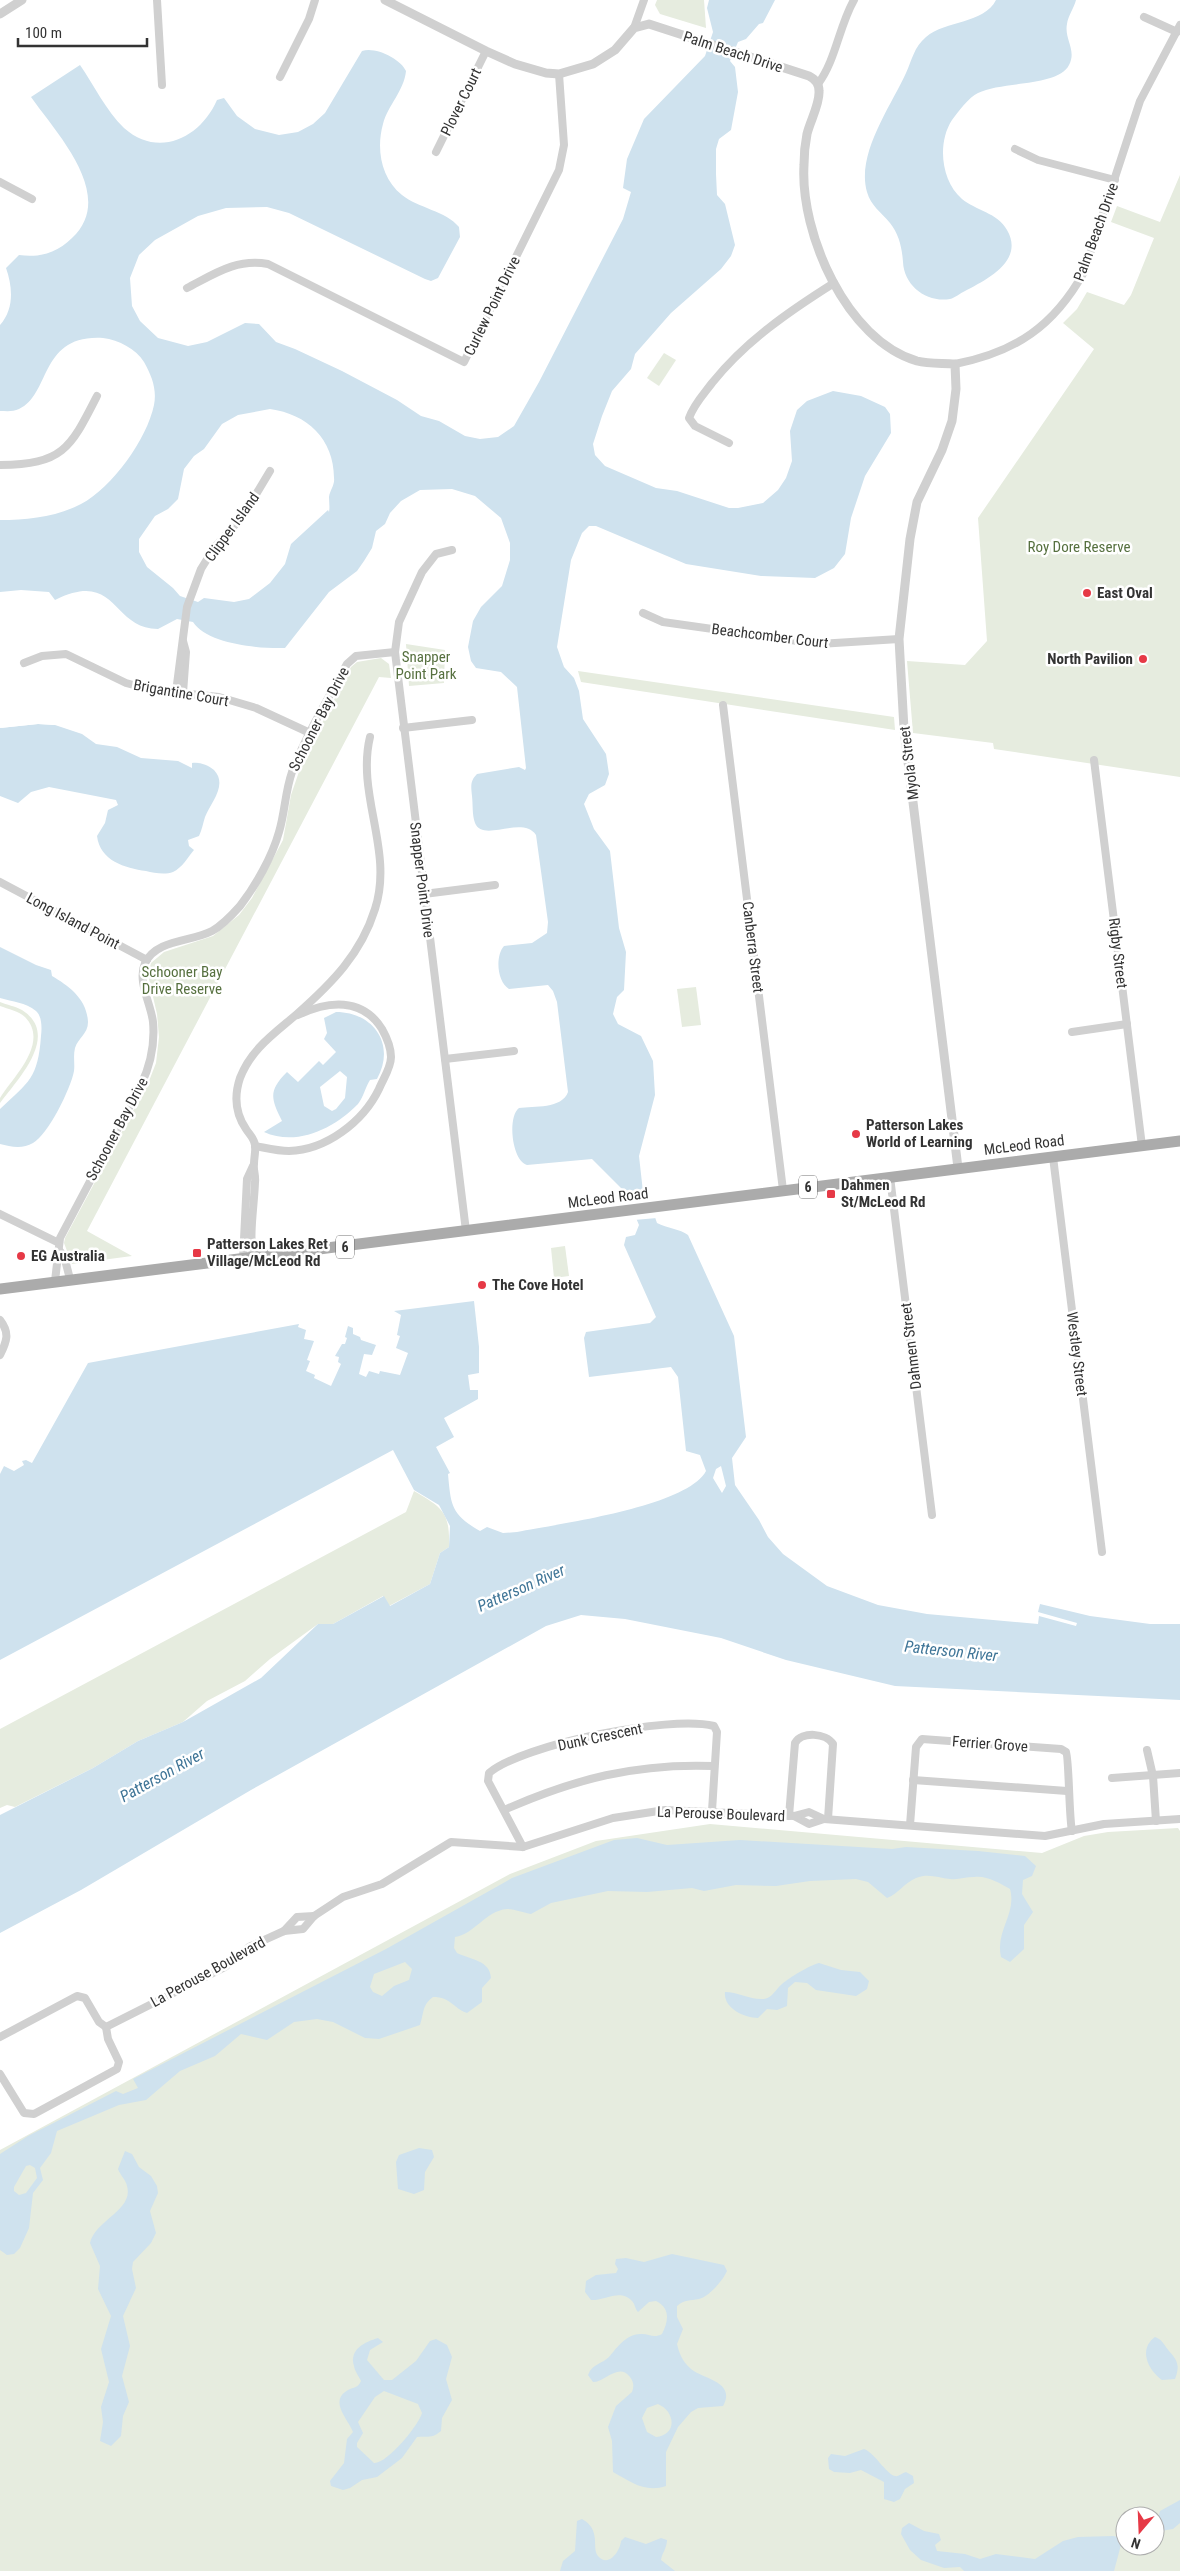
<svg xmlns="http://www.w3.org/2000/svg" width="1180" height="2571" font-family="'Roboto Condensed',sans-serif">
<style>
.green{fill:#e6ecdf;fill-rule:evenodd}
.water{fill:#cfe2ee;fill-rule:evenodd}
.pier{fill:#fff}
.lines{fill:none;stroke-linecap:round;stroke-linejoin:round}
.minor{stroke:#d0d0d0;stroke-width:8}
.tertiary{stroke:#d0d0d0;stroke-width:9}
.primary{stroke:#ababab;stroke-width:11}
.poi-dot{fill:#e63946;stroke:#fff;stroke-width:2}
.labels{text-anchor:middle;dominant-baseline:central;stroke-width:5;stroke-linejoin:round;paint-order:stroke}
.shield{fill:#fff;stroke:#707070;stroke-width:1}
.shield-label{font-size:14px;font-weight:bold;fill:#333}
.street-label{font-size:15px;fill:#333;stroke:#fff}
.park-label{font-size:15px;fill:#56703f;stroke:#fff}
.poi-label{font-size:15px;font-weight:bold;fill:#333;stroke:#fff;text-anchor:start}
.water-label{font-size:16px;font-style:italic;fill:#3f7597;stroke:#fff}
</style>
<rect width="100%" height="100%" fill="#fff"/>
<g class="green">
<polygon points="657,0 704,0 706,28 660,14 655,5"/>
<polygon points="1180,175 1180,777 994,749 993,743 913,733 907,661 965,665 987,641 978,518 1094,349 1063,323 1077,309 1087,292 1124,305 1131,295 1154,238 1111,222 1117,206 1160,222"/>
<polygon points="664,353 676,360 659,386 647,378"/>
<polygon points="406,644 445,650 444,683 409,686"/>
<polygon points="381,658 389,664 391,678 379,677 87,1231 132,1256 72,1264 64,1243 65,1238 149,1081 156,1063 159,1037 157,1014 148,975 151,963 164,952 213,936 239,915 252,898 283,840 291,795 303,760 351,667 357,662"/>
<polygon points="578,671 894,717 895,730 581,682"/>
<polygon points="696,987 701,1025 682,1027 677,989"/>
<path d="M0,1002C7,1005 15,1006 22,1010C61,1035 18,1079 0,1103V1098C13,1077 50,1043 25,1017C19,1011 8,1009 0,1006Z"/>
<polygon points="565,1246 569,1276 554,1278 551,1248"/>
<path d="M414,1491C443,1508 450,1512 449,1547L440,1553L430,1584L389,1606L383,1596L333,1624H318L270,1659L245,1681L207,1701L183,1722L138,1741L93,1768L15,1807L7,1805L0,1808V1729L406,1512Z"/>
<path d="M710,1824L1042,1853L1084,1836L1108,1832L1178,1828L1180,1831V2571H0V2150L510,1874L596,1841ZM1125,2516H1155V2546H1125Z"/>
</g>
<g class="water">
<path d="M709,0H775L763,23L759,24L746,39L738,42L730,61L735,67L738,92L731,130L719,139L716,149V174L717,195L725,204L735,245L731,256L721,269L671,313L635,354L631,369L612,391L602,416L593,444L595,455L605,466L656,488L677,491L729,508H738L763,503L778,490L786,478L792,461L790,431L797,410L807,401L833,391L861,396L885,407L890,414L891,433L865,476L851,518L845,554L834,568L815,578L761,576L686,564L596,526H589L582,533L571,560L557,647L564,667L574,678L579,691L583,719L606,754L609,774L605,785L589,794L584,804L594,829L610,851L619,928L626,952L624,990L617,997L613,1014L618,1024L641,1036L653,1061L655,1095L639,1156L643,1192L647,1194L657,1223C667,1228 680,1229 688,1235L734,1336L746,1437L732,1458L735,1485L759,1520L768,1537L783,1554L827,1586L878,1605L927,1614L1038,1624L1039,1616L1076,1626L1077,1623L1038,1612L1040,1604L1090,1616L1150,1624H1180V1700L895,1686L786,1660L721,1638L625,1619L581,1615L546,1626L251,1790L81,1890L0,1933V1815L93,1768L138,1741L183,1722L261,1678L318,1624H333L384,1596L390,1606L430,1584L440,1553L449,1547L450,1526L439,1505L414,1490L393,1450L0,1660V1474L4,1466L14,1471L24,1465L22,1461L26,1460L32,1463L88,1363L299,1324L298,1327L306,1330L304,1339L314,1341L307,1360L310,1361L306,1371L315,1375L314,1378L331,1386L341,1364L338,1362L339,1357L335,1356L342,1344H345L347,1338L345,1337L348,1326L353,1328V1334L360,1337L361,1340L376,1345L372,1355L364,1354L359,1374L366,1377L369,1371L379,1374L380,1371L400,1375L408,1353L396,1348L400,1336L397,1335L401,1315L394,1311L474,1301L479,1347V1373L468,1375L470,1390H478V1399L444,1418L454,1437L436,1447L450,1473L448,1474C451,1506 451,1514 480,1531L487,1527L503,1533L517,1532C557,1524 687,1507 706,1471L700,1455L686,1451L678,1377L671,1367L589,1377L584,1338L586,1332L650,1323L656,1317L624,1245L626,1237L635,1235L639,1225L625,1192L592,1159L527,1165C512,1161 507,1117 519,1108C534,1106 562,1109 568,1092L557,1002L553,991L548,985L509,989C497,982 495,956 504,946L532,943L547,933L548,922L536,835C522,815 483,843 475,823C472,815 473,804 472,796C471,786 470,781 477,774L519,767L525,770L526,768L517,687L501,672L476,668L471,661L468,647L473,621L481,607L502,586L510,560V543L501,518L475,496L452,489L420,490L401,501L390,513L385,524L376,531L372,548L364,561L357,571L329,592L285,648C260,649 207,644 193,622L177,619L158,629C111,629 118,569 55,600L49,592L21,590L0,592V520C28,520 56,517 81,504C112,488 147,439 154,405C157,390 152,376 144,362C136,349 119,340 103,338C39,334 51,395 19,409C13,412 6,411 0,411V325C14,309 13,288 6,268L19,255C39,258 57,253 72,238C117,196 57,134 31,97L80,65C94,85 106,111 124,128C159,159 201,137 217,100L224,98L237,116L255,129L279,135L298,132L313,124L325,113L362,51C375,46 401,59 406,71C404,91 388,105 383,124C376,149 381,178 402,195C418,208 446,211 459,227L460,237L438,278L431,281L425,279L289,213L267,207L226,208L198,216L155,240L139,255L130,278L132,306L140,321L158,338L188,346L207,342L245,323L259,324L276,342L295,349L342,371L397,400L421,416L439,421L465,436L480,439L498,437L514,426L539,382L623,219L631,192L623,188L627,159L644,119L705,56L713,32L707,8ZM270,409C307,414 334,439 334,478C335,485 330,490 329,497C329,502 330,507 329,512L328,510L291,544L285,564L270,583L249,599L234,602L204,598L198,602L180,596L173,588L147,567L139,552V539L155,516L168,509L178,499L184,469L194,456L204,449L222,424L238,415ZM721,1466L726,1486L722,1493L713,1478L716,1469Z"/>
<path d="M996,0H1076C1074,8 1068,16 1067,24C1064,39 1077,50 1069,65C1058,87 1001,81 978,93C969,97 958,112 952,120C937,143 941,181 962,199C975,210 998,213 1007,230C1025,261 986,280 965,291C960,293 955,298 950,299C927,303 904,286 903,262C902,248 899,234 890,223C881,212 871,206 867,192C856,154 891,106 906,73C912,60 914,47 926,37C946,20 984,24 996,0Z"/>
<path d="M38,724L55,725L82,734L96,744L117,747L141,758L178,761L192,768V763C200,762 208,765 214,770C228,785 211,802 205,817C203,823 202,830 199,836L188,840L189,846L194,850C188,857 182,868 173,872C165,875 154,873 146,871C125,868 100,861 97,836L105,823L108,810L118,805L116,800L49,787L31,792L18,803L0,796V728Z"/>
<path d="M0,947L36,965L51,970L52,976C69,986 87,999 88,1022C88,1034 78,1038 75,1048C73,1056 75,1064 74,1071C71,1088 48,1135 33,1143C23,1149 11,1147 0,1144V1109C29,1082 38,1078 41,1036C42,1028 42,1016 36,1011C25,1002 13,1002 0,998Z"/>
<path d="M336,1012C374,1012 396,1045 377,1079L370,1080C365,1088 364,1096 358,1104C335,1128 297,1147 264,1132L282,1121C271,1099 268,1091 287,1072L298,1082L319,1061L323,1065L336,1052L324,1039L327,1033L324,1018ZM340,1071L347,1077L345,1098L336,1109L332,1111L324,1106L320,1087Z"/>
<path d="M637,1838L667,1845L740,1840L892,1849L906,1847L978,1851L1025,1856L1036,1866L1032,1876L1023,1880L1022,1894L1033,1912L1024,1925V1949L1010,1962L1001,1957C995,1931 1017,1914 1010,1889C1000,1883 986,1875 974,1877C965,1877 959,1880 950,1879C938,1878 929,1873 916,1878C904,1883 898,1894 887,1898L868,1882L856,1879L810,1881L776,1886L736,1885L704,1891L692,1888L647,1892L608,1891L551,1903L531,1914C524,1913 514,1909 507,1909C485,1911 475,1934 455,1937L454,1948L457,1953C471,1960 490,1960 491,1978L482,1988V2002L467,2013C453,2008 451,1997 433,1997C422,2005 424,2013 420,2025L379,2039L365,2038L333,2022L317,2019L294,2022L267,2040L241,2034L215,2056L180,2071L146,2100L119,2105L57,2131L51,2153L40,2168L43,2180L33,2193L29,2228L20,2248L14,2254L7,2255L0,2250V2154L28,2136L116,2091L123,2094L138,2088L133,2079L386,1949L512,1878L614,1840ZM405,1962L412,1969L409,1980L394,1986L382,1996L373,1992L370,1987L374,1974ZM30,2165L35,2168L37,2178L26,2193L19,2195L14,2191V2187L26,2166Z"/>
<path d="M819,1963L841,1970L860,1972L869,1981L867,1989L856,1996L816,1990L807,1983L795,1982L788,1988L787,2006L777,2010L767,2009L758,2018C744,2018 723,2008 725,1992C738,1992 750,2000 764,1999C772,1998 776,1989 782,1984C789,1978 810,1965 819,1963Z"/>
<polygon points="419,2148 432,2150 434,2157 425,2172 424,2190 414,2194 398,2189 396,2162 399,2155"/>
<path d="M125,2151L132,2154L139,2167L151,2176L157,2186L158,2193L150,2211L156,2233L151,2243L133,2262L132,2269L136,2288L123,2316L130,2346L122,2376L129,2402L123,2416L121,2436L111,2446L100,2441L103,2422L101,2407L109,2382L101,2349L111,2316L98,2289L100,2266L90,2243C95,2220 134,2210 127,2186C126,2180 120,2175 118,2169Z"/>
<path d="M672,2254L724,2265L727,2271C723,2280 710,2296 699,2299C690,2301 685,2299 677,2306V2317L683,2329L677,2344C679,2353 683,2362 690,2368C701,2379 737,2381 723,2406L698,2408L691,2412L678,2427L666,2452V2486C645,2493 631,2482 613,2472L612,2441L608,2427L616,2406L632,2392C634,2387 634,2382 630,2377C619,2362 605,2382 593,2382L588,2375C592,2364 602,2364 609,2357C616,2349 626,2334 640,2334C649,2333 653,2339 662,2334C669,2320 670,2308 656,2301L649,2302L638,2312C635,2309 635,2304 632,2301C620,2288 605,2301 591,2300L585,2292L586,2281L596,2275L616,2273L618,2269L615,2264L616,2259L626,2258L644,2262ZM658,2404C676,2412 677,2435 656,2437L647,2432L642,2418L647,2408Z"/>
<path d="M1155,2337C1163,2340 1164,2345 1169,2351C1178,2361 1180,2366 1175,2379L1162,2380C1148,2370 1138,2349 1155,2337Z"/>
<path d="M378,2338L383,2342L370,2350L367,2360L384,2380H392L416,2361L430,2341L436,2339L447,2345L452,2357L446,2379L452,2400L442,2418L441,2431C431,2439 429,2436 417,2437L402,2458L377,2477L362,2480L350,2488L343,2490L331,2486L330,2481L344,2463L347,2439L353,2432C349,2420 328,2401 348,2390C354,2387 358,2388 361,2381C359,2376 355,2372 354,2366C349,2349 365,2342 378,2338ZM384,2391L418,2404L422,2413C419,2425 387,2464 374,2463L357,2447V2443L363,2433L358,2422L375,2397Z"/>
<path d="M864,2449C874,2452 886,2474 895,2476C898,2477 902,2473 906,2472L913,2476L914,2483L905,2489L900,2499L894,2502L884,2499V2482L861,2470L850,2473L834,2472L829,2469L828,2458L831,2454L845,2456Z"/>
<polygon points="1180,2500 1180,2523 1173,2529 1161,2531 1157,2522 1160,2511"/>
<path d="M582,2519C602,2530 591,2548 598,2556C609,2568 620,2551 621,2541L625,2537L646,2544L661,2538L667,2540C667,2548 662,2553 661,2560L675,2571H560L563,2561L575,2551L577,2521Z"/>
<polygon points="909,2523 924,2531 939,2534 941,2540 935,2545 937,2551 965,2554 980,2559 996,2554 1035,2559 1063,2541 1078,2537 1113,2536 1119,2537 1122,2541 1114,2571 964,2571 960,2567 944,2568 921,2560 910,2550 901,2534 902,2528"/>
</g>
<g class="pier">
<polygon points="40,722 54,723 56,725 38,724 0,728 6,725"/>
<polygon points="651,1197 657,1218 634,1220 625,1200"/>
</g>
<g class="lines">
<g class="minor">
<polyline points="157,0 162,85"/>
<polyline points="1144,17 1177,32"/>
<polyline points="634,28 644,0"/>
<polyline points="280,77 309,19 315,0"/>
<path d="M818,84C836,60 839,26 854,0"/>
<polyline points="1015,149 1038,160 1115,180"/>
<polyline points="436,152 486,51"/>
<polyline points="0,182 32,199"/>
<path d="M187,288C214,274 237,258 268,264L464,362L559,170L564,145L559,74"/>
<path d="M955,364C1016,352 1054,326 1084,272L1140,101L1180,25"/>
<path d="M729,443L695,426L689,418C694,404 703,395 712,383C746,341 788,312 834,283"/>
<path d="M0,465C63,464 70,449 97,396"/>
<polyline points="452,550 436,554 422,572 399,622 395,652 466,1231"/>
<polyline points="643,613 663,622 819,644 899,639"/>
<polyline points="183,641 186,652 183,693"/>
<polyline points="24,663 42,656 66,654 126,683 152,690 219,697 256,708 310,733"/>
<polyline points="176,692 187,607 201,569 214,548 243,516 270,471"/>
<polyline points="723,705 783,1190"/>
<polyline points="403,728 472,720"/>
<polyline points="1094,760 1142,1146"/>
<polyline points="0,882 147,960"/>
<polyline points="424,894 495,885"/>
<polyline points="1072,1032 1127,1024"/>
<polyline points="445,1059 514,1051"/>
<path d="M255,1146C266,1148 277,1151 289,1151C326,1150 363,1122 379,1089C383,1079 391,1068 391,1057C391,1047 387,1038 382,1029C362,997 328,1001 298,1015"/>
<polyline points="1053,1157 1102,1552"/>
<polyline points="890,1177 932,1515"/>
<polyline points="0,1214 59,1243"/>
<polyline points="59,1250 64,1256 70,1279"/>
<path d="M253,1258C249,1233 254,1208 255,1182C256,1176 253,1170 254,1164C254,1157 256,1151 255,1145C254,1138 249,1134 246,1129C235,1113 234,1096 240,1078C251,1049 275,1033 297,1014C332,983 361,954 375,909C394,851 356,795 370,737"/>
<polyline points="243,1259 247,1179 253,1166"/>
<path d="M55,1281L60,1238L141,1085C150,1066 155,1044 153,1022C151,1004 137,981 145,963C157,939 191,942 212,931C223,925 232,915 240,906C256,885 272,857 279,832C285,812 285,792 292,772C306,735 328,699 347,664L356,656L395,652"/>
<path d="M0,1320C10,1333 7,1341 0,1355"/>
<polyline points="1147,1750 1153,1776 1156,1821"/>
<polyline points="1112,1778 1180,1773"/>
<polyline points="913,1780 1067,1791"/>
<path d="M504,1810C574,1779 636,1763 714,1766"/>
<path d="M789,1816L795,1743C802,1731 826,1733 833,1744L828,1819"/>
<polyline points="794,1816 809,1824 824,1819"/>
<path d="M910,1825L916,1747L922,1739L1061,1749L1066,1752C1069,1756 1069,1818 1072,1831"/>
<path d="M523,1847L488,1781L489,1773C524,1744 669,1715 714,1726L717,1732L712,1811"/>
<polyline points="284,1931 297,1917 314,1916"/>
<polyline points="106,2027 225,1967 249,1947 284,1931 303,1929 314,1916 343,1897 382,1884 451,1842 523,1847 613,1818 665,1810 794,1816 809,1812 824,1819 1045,1836 1104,1824 1180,1819"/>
<polyline points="0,2037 77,1996 85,1998 99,2022 106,2027"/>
<polyline points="0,2074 24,2113 34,2114 117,2069 119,2062 108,2039 106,2027"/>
</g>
<g class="tertiary">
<path d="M385,0L486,51L515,64L546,73L559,74L593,64L615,50L634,28L649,24L809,76C815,79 819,84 819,91C820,104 810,121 807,134C805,144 804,155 804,165C800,233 846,340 917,361C929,364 942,363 955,364L956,389L952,421L942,450L917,502L910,539L899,639L904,729L958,1168"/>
<polyline points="0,14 22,0"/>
</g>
<polyline class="primary" points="0,1289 1180,1141"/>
</g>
<g class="poi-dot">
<circle cx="1087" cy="593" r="5"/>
<circle cx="1143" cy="659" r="5"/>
<circle cx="856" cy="1134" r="5"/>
<rect x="826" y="1189" width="10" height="10" rx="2.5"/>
<rect x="192" y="1248" width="10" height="10" rx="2.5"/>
<circle cx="21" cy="1256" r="5"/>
<circle cx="482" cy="1285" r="5"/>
</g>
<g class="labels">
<g class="shield">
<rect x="799" y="1175.5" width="18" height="23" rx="4"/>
<rect x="336" y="1235.5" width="18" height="23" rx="4"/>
</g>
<g class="shield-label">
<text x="808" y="1187">6</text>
<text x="345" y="1247">6</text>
</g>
<g class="street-label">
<text transform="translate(733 52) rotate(18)">Palm Beach Drive</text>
<text transform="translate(461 102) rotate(-64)">Plover Court</text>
<text transform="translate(1096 232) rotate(-70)">Palm Beach Drive</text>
<text transform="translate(492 306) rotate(-64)">Curlew Point Drive</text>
<text transform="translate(232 527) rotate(-54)">Clipper Island</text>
<text transform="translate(770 636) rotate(7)">Beachcomber Court</text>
<text transform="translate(181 693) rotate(10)">Brigantine Court</text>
<text transform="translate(319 719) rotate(-63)">Schooner Bay Drive</text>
<text transform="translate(909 763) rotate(-97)">Myola Street</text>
<text transform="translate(422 880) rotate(83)">Snapper Point Drive</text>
<text transform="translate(73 921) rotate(28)">Long Island Point</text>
<text transform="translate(753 947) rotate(83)">Canberra Street</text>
<text transform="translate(1118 953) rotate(83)">Rigby Street</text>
<text transform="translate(117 1129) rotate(-62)">Schooner Bay Drive</text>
<text transform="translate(1024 1145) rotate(-7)">McLeod Road</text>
<text transform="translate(608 1198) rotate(-7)">McLeod Road</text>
<text transform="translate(911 1346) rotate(-97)">Dahmen Street</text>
<text transform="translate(1077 1354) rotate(83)">Westley Street</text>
<text transform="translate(600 1737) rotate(-12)">Dunk Crescent</text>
<text transform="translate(990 1744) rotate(4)">Ferrier Grove</text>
<text transform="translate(721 1814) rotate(2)">La Perouse Boulevard</text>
<text transform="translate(208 1972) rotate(-29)">La Perouse Boulevard</text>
</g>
<g class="park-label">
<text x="1079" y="547">Roy Dore Reserve</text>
<text x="426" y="657">Snapper<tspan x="426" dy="17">Point Park</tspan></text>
<text x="182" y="972">Schooner Bay<tspan x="182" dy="17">Drive Reserve</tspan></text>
</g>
<g class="poi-label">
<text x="1097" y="593">East Oval</text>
<text x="1133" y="659" text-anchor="end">North Pavilion</text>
<text x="866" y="1125">Patterson Lakes<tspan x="866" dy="17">World of Learning</tspan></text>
<text x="841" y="1185">Dahmen<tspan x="841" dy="17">St/McLeod Rd</tspan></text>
<text x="207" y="1244">Patterson Lakes Ret<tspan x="207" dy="17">Village/McLeod Rd</tspan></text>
<text x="31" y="1256">EG Australia</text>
<text x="492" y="1285">The Cove Hotel</text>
</g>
<g class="water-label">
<text transform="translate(521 1588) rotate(-24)">Patterson River</text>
<text transform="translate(951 1651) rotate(6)">Patterson River</text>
<text transform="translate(162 1775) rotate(-29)">Patterson River</text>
</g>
</g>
<g transform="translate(1140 2531) rotate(199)"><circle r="24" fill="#ffffff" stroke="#adadad"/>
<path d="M0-4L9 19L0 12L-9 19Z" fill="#e63946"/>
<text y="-8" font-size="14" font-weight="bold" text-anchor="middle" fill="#333333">N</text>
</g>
<path d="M18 38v8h129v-8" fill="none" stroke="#333333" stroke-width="2.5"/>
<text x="25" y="38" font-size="15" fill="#333333" stroke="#ffffff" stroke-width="4" paint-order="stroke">100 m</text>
</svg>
